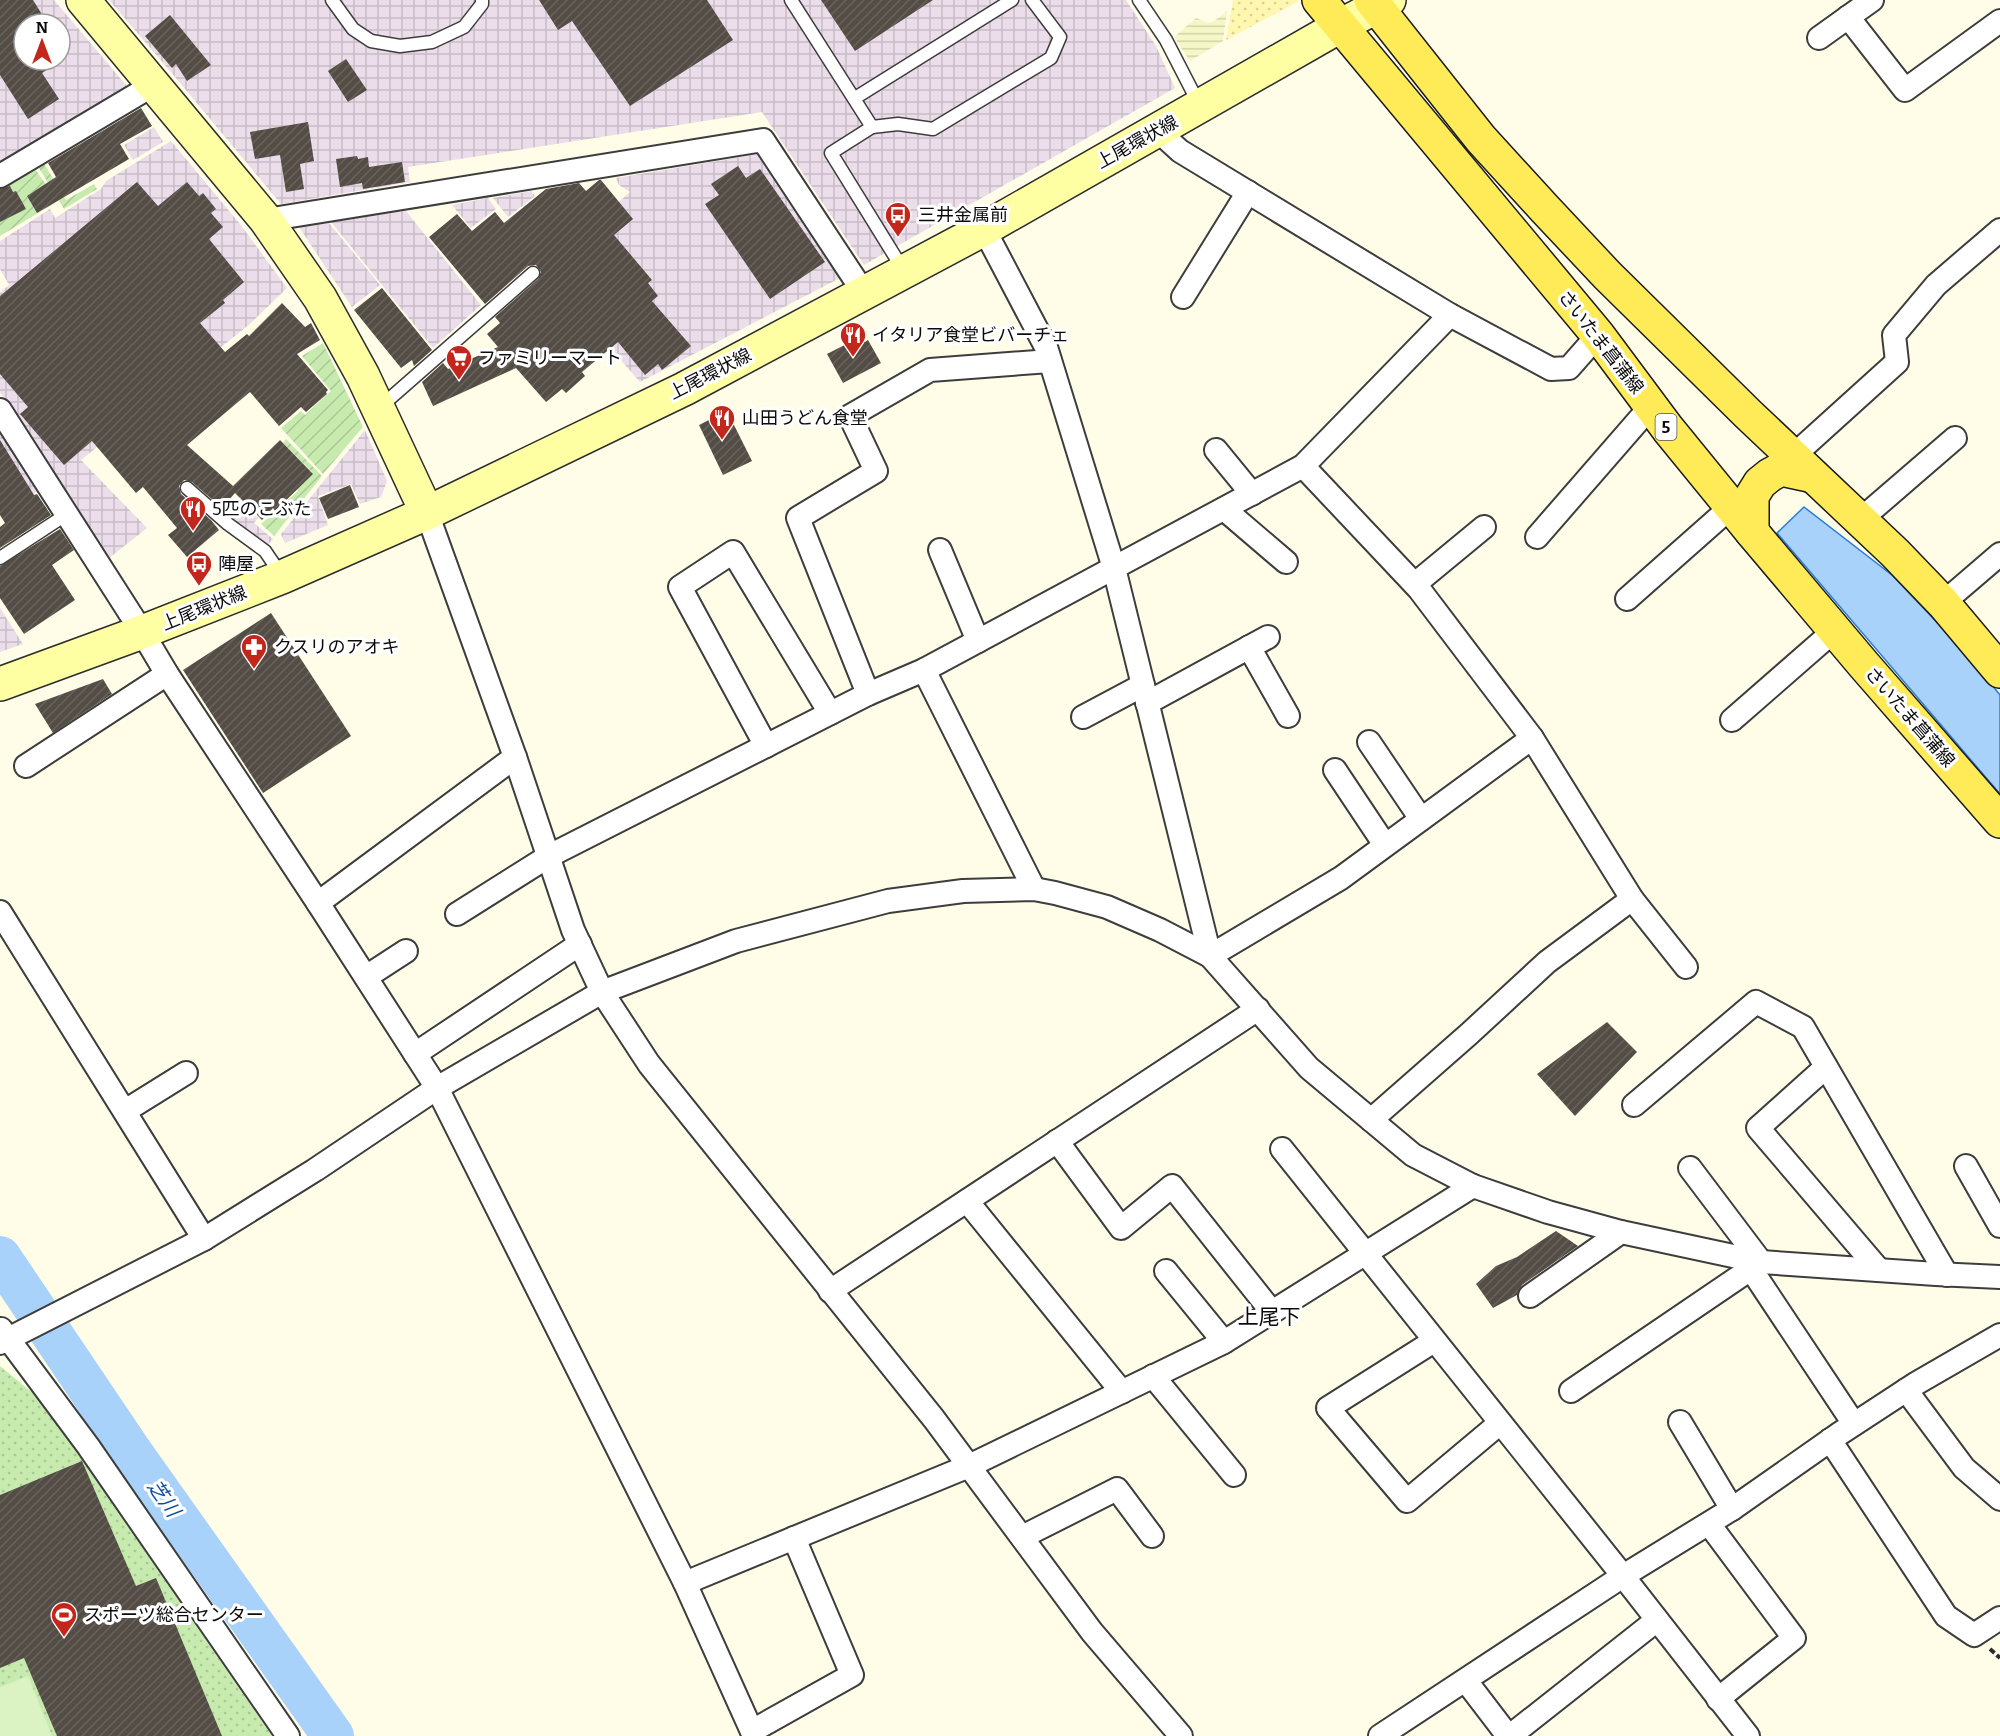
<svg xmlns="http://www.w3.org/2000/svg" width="2000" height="1736" font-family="Bitter,'Noto Sans JP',serif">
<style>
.industrial{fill:url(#industrial-grid);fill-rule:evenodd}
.farmland{fill:url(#farmland-rules)}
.sand{fill:url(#sand-dots)}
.park{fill:url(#park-dots)}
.garden{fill:url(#garden-furrows)}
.pitch{fill:#dbf2c2}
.water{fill:#a8d2fa;stroke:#2a7dd6;stroke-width:1.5}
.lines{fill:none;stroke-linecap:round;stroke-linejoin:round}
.river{stroke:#a8d2fa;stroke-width:42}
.building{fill:url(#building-hatch)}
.lane-casing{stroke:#3d3d3d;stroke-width:15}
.street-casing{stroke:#3d3d3d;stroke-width:26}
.secondary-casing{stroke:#2c2c2c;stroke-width:36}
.primary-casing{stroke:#1b1b1b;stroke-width:36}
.path{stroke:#2c2c2c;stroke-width:4;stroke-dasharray:6 3;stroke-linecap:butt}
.lane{stroke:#fff;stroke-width:12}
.street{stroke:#fff;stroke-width:22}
.secondary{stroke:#feffa3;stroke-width:33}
.primary{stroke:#ffea58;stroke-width:33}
.labels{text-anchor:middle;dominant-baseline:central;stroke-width:6;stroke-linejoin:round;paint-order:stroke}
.shield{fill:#fff;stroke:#545454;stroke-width:1.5}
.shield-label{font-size:16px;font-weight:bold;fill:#0a0a0a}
.street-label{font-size:18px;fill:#0a0a0a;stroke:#fff}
.poi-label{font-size:18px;fill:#0a0a0a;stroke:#fff;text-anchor:start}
.water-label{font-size:20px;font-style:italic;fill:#0d4fa3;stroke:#fff}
.quarter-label{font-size:21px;fill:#0a0a0a;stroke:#fff}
</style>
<defs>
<pattern id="industrial-grid" width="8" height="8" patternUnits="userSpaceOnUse" patternTransform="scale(1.5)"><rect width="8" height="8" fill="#ebddea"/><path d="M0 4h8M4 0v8" fill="none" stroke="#c8bcc7"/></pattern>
<pattern id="farmland-rules" width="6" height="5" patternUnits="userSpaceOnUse" patternTransform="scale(1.5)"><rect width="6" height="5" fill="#f5f7c6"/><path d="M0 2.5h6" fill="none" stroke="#d1d2a9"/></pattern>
<pattern id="sand-dots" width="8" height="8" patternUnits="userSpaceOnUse" patternTransform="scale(1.5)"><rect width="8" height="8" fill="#fff7b0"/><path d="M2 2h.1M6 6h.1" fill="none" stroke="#d9d296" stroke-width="1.8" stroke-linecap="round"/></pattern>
<pattern id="park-dots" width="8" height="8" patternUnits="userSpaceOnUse" patternTransform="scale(1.5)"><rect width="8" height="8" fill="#c7ebaf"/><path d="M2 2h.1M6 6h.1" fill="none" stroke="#aac895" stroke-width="1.8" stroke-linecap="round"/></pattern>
<pattern id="garden-furrows" width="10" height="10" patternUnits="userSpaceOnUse" patternTransform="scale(1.5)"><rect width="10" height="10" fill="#c7ebaf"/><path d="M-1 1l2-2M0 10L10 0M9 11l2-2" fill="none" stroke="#aac895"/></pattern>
<pattern id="building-hatch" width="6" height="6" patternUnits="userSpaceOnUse" patternTransform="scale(1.5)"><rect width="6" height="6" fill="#544d46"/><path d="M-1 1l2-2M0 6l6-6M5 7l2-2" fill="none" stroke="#68625c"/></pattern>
</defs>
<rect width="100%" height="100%" fill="#fffde8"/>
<g class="industrial">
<path d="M0,0H54L126,85L123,96L0,165ZM24,24H60V60H24Z"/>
<polygon points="109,0 1126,0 1156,46 1175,88 864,265 762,112 408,167 410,182 281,204 170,71"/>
<polygon points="154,127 163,142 133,160 124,145"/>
<polygon points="171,141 240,224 287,288 251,323 81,460 147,528 108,559 0,392 0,292 9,285 0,269 0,241 50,209 55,218 101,189 106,181"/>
<polygon points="759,154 842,277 640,382 541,270 630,192 619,185 616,178"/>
<polygon points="531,191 535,196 508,217 493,198"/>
<polygon points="488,198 496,209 471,228 452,205"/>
<polygon points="406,211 481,305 433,348 331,222"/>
<polygon points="329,223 380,285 352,307 299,227"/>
<polygon points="0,426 41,489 0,515"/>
<polygon points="365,430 387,481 381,497 360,504 351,484 318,496 328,525 285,543 281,534"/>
<polygon points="236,500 258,518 254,523 273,539 266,547 225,512"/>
<polygon points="0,608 23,644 0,652"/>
</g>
<polygon class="farmland" points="1227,11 1223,41 1190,61 1174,37 1196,18 1209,23 1214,21"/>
<polygon class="sand" points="1233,0 1298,0 1299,1 1226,40"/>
<polygon class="park" points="0,1366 40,1399 272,1736 0,1736"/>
<g class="garden">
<polygon points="43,162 66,200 94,184 97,189 64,209 37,165"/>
<polygon points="32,165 58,201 0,236 0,184"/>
<polygon points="323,343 363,427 323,474 281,428 301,411 305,415 331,391 302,356"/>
<polygon points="286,439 322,476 274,536 261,524 298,491 296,488 312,472 283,443"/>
</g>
<polygon class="pitch" points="28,1676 52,1736 0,1736 0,1687"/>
<polygon class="water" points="1804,507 1892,575 1967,654 2000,695 2000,794 1777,533"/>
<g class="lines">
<polyline class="river" points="0,1257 132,1453 333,1736"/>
</g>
<g class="building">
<polygon points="0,0 33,0 48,24 24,24 24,60 62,60 42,73 59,99 28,119 0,75"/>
<polygon points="539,0 707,0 733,40 630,106 572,21 558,30"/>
<polygon points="821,0 933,0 855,51"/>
<polygon points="170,15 211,65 187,81 176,64 172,68 145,36"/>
<polygon points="346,59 367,90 348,102 328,71"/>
<polygon points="141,108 152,126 120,144 129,159 37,213 27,196 56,177 48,163"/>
<polygon points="308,122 314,161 300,164 304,189 286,192 280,155 255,159 250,132"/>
<polygon points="357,156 358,159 368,157 369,167 402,162 405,182 363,189 362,183 340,187 336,159"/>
<polygon points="738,166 746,178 760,169 825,262 770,299 705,204 719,195 711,184"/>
<polygon points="599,180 601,180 633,219 614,235 652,280 648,283 658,296 652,301 691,346 662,370 658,364 645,375 618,342 582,372 585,376 566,393 562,389 546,402 516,368 433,406 422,382 443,363 448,369 498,347 487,334 500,323 495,317 538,279 541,272 536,265 528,266 485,304 429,237 457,214 472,231 495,212 504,223 546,189 579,183 586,191"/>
<polygon points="137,182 158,206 187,182 199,196 203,193 216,209 211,213 223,227 209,239 244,282 223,300 225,303 200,323 225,352 247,334 249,336 282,303 305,327 311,323 320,340 297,354 328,390 326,392 327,394 306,412 301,407 279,426 250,392 187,445 233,486 280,440 313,474 275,511 273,508 262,520 235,493 222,508 192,482 184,480 179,486 181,494 211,520 219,530 187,557 168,535 177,528 143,487 136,493 92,441 64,465 20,414 28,407 0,374 0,296"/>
<polygon points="10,186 13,192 16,191 26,209 0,222 0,189"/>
<polygon points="382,288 432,350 414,366 412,360 401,368 354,310"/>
<polygon points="862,336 865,342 868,340 881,363 843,383 827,354"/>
<polygon points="727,411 752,461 723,475 699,425"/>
<polygon points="0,440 34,495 37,494 51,515 0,548 0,527 5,523 0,515"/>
<polygon points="350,485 359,507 328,519 319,498"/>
<polygon points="60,529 74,550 52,565 75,600 24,634 0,598 0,566"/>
<polygon points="271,613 351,736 263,793 183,670"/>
<polygon points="103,679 112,694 53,733 35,704"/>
<polygon points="1607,1022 1637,1052 1575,1116 1537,1074"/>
<polygon points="1556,1231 1578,1246 1522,1285 1517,1295 1493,1308 1476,1284 1496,1266 1517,1257"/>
<polygon points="82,1461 136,1586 156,1578 222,1736 57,1736 24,1658 0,1668 0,1495"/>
</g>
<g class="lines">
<g class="lane-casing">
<g id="lane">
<polyline points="332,0 353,29 371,41 400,46 432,42 464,27 482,4 482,0"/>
<polyline points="791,0 872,127 831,153 904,271"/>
<polyline points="1139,0 1166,40 1200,106"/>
<polyline points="855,98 1012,0"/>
<polyline points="872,127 898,124 933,129 1051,58 1060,37 1032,0"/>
<polyline points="379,408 533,273"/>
<polyline points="187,488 228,524 265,551 282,576"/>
<polyline points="0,558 67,514"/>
</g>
</g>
<g class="street-casing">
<g id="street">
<polyline points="1848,17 1905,90 2000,21"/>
<polyline points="1819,38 1872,0"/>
<polyline points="1157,130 1180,151 1450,315 1551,369 1569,368 1598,335"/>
<polyline points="0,176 153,85"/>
<polyline points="266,220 763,140 864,293"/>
<polyline points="984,229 1046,347 1114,568 1210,956"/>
<polyline points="1183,297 1248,192"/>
<polyline points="0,410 142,632 167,674 318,903 437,1088 685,1583 754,1736"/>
<polyline points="1216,450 1252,494"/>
<polyline points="1792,457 1897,362 1894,335 1936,285 2000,230"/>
<polyline points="1224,509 1286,562"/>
<polyline points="427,513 515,757 573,930 602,992 649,1064 934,1419 1092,1632 1181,1736"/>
<polyline points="1860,520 1955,438"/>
<polyline points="1537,537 1651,406"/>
<polyline points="940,550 978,641"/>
<polyline points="1415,584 1484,527"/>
<polyline points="1627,599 1731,507"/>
<polyline points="1943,603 2000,554"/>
<polyline points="1249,647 1288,716"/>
<polyline points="924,670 1034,889"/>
<polyline points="868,694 798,518 876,471 850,416 930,370 1050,361"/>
<polyline points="1147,703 1268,637"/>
<polyline points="1083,717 1143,685"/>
<polyline points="1732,720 1835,630"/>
<polyline points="1532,738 1632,899"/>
<polyline points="1369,742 1421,819"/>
<polyline points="766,746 680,587 733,552 830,713"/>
<polyline points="26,766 167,674"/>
<polyline points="1335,770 1385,845"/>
<polyline points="318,903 515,757"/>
<polyline points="0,912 204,1239"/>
<polyline points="457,914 549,856 868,694 924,670 1303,466 1450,315"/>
<polyline points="1210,956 1341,878 1532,738 1419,589 1303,466"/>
<polyline points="366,977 406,951"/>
<polyline points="415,1054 580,944"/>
<polyline points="1826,1067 1758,1128 1879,1270"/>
<polyline points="1634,1105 1756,1002 1803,1027 1947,1275"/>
<polyline points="125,1111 186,1073"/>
<polyline points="1371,1120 1469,1034 1547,962 1632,899 1686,967"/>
<polyline points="1057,1141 1121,1228 1172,1186 1272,1312"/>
<polyline points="1282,1149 1623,1576 1748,1736"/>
<polyline points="1966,1166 2000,1226"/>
<polyline points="967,1201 1122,1392"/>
<polyline points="1751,1269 1854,1424"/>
<polyline points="1166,1271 1224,1342"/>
<polyline points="830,1291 1258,1009"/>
<polyline points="1530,1296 1621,1232"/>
<polyline points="1,1329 88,1446 288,1736"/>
<polyline points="1434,1341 1328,1408 1407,1501 1500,1423"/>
<polyline points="0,1343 204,1239 315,1170 437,1088 602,992 736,941 888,901 963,891 1034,889 1055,893 1107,907 1160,930 1210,956 1309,1068 1413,1155 1473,1186 1548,1212 1621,1232 1761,1262 1936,1274 2000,1277"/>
<polyline points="1153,1376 1234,1475"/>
<polyline points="1906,1390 1964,1468 2000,1499"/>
<polyline points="1571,1391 1761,1262 1690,1168"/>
<polyline points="1680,1422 1732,1509"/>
<polyline points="1830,1440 1946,1616 1974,1635 2000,1618"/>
<polyline points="1709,1524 1794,1638 1718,1699"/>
<polyline points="1022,1537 1117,1489 1152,1536"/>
<polyline points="685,1583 969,1466 1224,1342 1473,1186"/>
<polyline points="1466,1681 1508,1736"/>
<polyline points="752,1731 852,1675 794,1538"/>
<polyline points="1380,1736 1623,1576 1732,1509 1839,1434 1917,1383 2000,1335"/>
<polyline points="1510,1736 1657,1620"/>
</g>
</g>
<g class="secondary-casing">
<g id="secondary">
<polyline points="83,0 266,220 320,298 363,376 427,513"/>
<polyline points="0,684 142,632 282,577 427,513 684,389 984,229 1340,26 1389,0"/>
</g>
</g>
<g class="primary-casing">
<g id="primary">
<polyline points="1319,0 1598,335 1668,429 1752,532 1864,665 2000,821"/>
<polyline points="1371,0 1481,139 1545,209 1607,275 1748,414 1895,553 1943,603 2000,671"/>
<polyline points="1752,532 1752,496 1760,483 1770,475 1781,469 1813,476"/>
</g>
</g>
<polyline class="path" points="1990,1649 2000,1658"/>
<use href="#lane" class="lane"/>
<use href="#street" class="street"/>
<use href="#secondary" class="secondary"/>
<use href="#primary" class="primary"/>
</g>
<defs>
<g id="bus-pin" transform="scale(1.35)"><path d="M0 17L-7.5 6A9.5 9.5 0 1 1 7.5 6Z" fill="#c3261a" stroke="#fff"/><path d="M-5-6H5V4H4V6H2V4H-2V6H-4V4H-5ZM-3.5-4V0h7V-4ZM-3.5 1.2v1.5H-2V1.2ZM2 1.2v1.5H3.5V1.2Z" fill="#fff"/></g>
<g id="restaurant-pin" transform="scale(1.35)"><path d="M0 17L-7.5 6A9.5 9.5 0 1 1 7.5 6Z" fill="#c3261a" stroke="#fff"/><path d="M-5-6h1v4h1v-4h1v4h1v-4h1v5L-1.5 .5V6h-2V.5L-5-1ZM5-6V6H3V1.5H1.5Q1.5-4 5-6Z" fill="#fff"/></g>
<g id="supermarket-pin" transform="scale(1.35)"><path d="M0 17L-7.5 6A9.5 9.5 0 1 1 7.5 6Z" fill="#c3261a" stroke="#fff"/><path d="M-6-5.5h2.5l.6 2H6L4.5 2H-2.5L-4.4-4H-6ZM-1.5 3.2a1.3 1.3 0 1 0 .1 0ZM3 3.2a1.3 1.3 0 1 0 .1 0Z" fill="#fff"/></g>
<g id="pharmacy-pin" transform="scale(1.35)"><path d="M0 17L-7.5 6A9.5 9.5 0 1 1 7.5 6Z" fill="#c3261a" stroke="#fff"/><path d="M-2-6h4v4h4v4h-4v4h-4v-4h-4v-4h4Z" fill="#fff"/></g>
<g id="stadium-pin" transform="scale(1.35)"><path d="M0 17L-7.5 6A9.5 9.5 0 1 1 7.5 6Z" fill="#c3261a" stroke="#fff"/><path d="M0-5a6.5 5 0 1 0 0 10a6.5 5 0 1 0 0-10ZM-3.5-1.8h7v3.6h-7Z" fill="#fff"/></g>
</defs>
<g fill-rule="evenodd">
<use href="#bus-pin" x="898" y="215"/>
<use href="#restaurant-pin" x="853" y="335"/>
<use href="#supermarket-pin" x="459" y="358"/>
<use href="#restaurant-pin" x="722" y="418"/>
<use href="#restaurant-pin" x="193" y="509"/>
<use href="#bus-pin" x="199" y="564"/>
<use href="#pharmacy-pin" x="254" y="647"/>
<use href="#stadium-pin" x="64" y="1615"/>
</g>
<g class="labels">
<rect class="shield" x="1655.5" y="414" width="21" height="26" rx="4.5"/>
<g class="shield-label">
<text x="1666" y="427">5</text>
</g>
<g class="street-label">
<text transform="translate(1137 142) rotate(-29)">上尾環状線</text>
<text transform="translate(1601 342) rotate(52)">さいたま菖蒲線</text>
<text transform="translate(710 374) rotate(-27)">上尾環状線</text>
<text transform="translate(204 608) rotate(-22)">上尾環状線</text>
<text transform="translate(1910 717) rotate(49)">さいたま菖蒲線</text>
</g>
<g class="poi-label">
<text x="918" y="215">三井金属前</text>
<text x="872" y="335">イタリア食堂ビバーチェ</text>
<text x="478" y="358">ファミリーマート</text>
<text x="742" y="418">山田うどん食堂</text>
<text x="212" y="509">5匹のこぶた</text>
<text x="218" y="564">陣屋</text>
<text x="274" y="647">クスリのアオキ</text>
<text x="84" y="1615">スポーツ総合センター</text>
</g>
<g class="water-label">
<text transform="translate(164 1498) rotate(55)">芝川</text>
</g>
<g class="quarter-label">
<text x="1269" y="1317">上尾下</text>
</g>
</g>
<g transform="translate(42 42)"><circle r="28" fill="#ffffff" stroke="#9d9d9d" stroke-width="1.5"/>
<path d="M0-4.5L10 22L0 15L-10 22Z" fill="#c3261a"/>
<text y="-9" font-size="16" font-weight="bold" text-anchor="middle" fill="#0a0a0a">N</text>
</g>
</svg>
